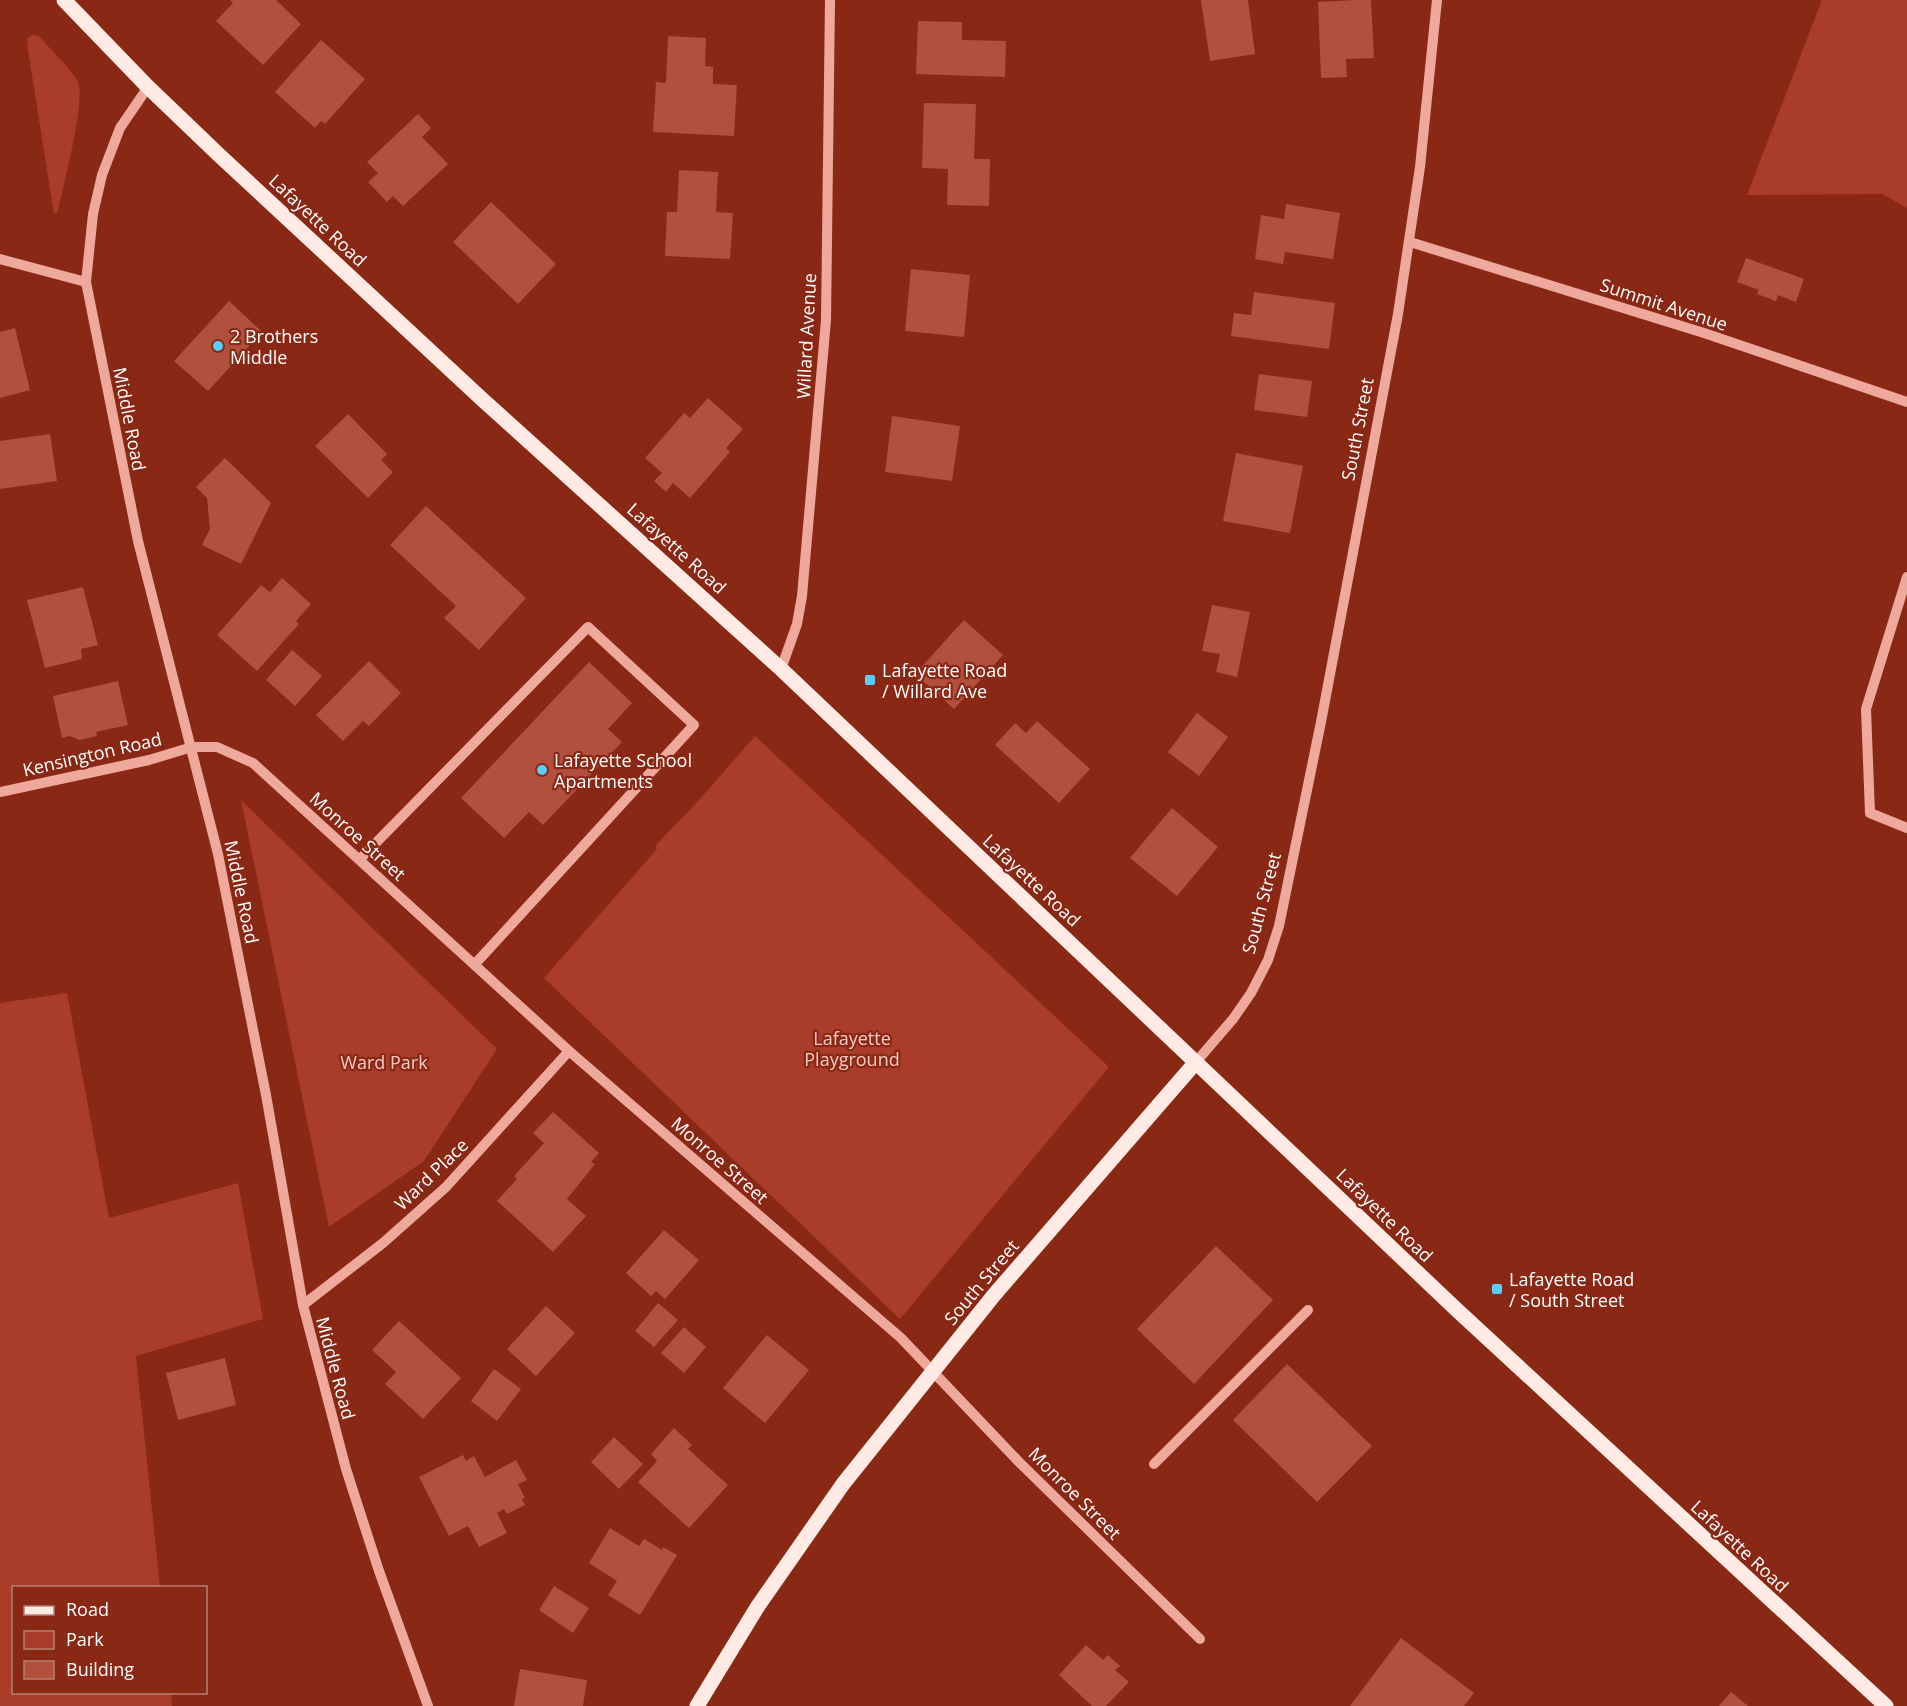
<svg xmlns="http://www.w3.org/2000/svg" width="1907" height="1706" font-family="'Open Sans',sans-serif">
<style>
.green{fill:#aa3d2a}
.building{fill:#b24f3d}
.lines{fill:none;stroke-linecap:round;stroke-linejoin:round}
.minor{stroke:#efa89c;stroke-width:10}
.major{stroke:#ffeae4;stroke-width:15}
.poi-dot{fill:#5accff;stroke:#892815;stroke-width:2}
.labels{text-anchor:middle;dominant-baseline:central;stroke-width:4.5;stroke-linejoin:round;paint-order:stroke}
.street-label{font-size:18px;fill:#fff;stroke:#892815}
.poi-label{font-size:18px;fill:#fff;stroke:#892815;text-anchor:start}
.park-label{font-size:18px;fill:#fbcac2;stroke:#892815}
</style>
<rect width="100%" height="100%" fill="#892815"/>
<g class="green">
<polygon points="1822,0 1907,0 1907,208 1882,194 1747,195"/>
<path d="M32,35L39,36C47,46 74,72 78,82C86,100 63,188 58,211L54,214L28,50L27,39Z"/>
<polygon points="755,736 1109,1067 900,1319 544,978 657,849 655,846 700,799"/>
<polygon points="241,800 497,1049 424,1161 329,1227"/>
<polygon points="67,993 109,1218 238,1183 263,1319 136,1356 160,1587 14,1588 14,1692 171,1693 172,1706 0,1706 0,1003"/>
</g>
<g class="building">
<polygon points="230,0 276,0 301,24 263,65 216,21 233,3"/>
<polygon points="1201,0 1248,0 1255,54 1210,61"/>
<polygon points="1355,0 1371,0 1374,58 1346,59 1347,77 1321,78 1318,2"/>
<polygon points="918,21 962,22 962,40 1006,41 1005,77 916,74"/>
<polygon points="668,36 706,38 705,66 713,67 713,84 737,85 734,136 653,132 656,82 666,83"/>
<polygon points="321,40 365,79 325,124 321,121 315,128 275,92"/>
<polygon points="924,103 976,104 974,159 990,159 989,206 947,205 948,169 922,168"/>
<polygon points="418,114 431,128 422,137 448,164 403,206 393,196 387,202 368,182 378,173 367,162"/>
<polygon points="679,170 718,172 716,212 733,213 730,259 665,256 667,212 677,212"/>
<polygon points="491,202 556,264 518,304 453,242"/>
<polygon points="1286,204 1340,213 1333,259 1285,252 1283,264 1255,259 1261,215 1284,219"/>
<polygon points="1746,258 1804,279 1796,302 1778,295 1776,301 1757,294 1759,290 1737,282"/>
<polygon points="911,269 970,275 964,337 905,331"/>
<polygon points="1254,292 1335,303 1329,349 1231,336 1234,313 1251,315"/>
<polygon points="229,301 262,332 208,391 174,361"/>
<polygon points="15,328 30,390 0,398 0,332"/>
<polygon points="1259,374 1312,381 1307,417 1254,410"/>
<polygon points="708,398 743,429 726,448 730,452 690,498 673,483 666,492 654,481 662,473 645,458 684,413 690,418"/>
<polygon points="348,414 387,454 381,460 393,472 368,498 315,446"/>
<polygon points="892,416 960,426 952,481 885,472"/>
<polygon points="50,434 57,481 0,489 0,441"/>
<polygon points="1236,453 1303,466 1290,533 1223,521"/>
<polygon points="225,458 271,503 241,564 202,545 210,529 207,498 196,487"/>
<polygon points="426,506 526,598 479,650 444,618 456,606 390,545"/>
<polygon points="282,578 311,604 296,621 299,624 257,671 217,635 261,585 270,592"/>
<polygon points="83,587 98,645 81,649 82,659 45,668 27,600"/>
<polygon points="1212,605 1250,612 1237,677 1216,672 1220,654 1202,651"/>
<polygon points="964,620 1003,655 954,709 915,674"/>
<polygon points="292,650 322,676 295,706 266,680"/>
<polygon points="369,661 401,693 369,726 363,721 343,741 316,715"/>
<polygon points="589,662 632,703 608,729 622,742 543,825 529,812 504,838 461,798"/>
<polygon points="118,681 128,725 96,732 97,736 80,740 69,736 62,738 53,696"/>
<polygon points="1197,713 1228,737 1199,776 1168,752"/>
<polygon points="1037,721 1090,769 1059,803 995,745 1015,723 1026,733"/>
<polygon points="1172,808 1218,847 1177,896 1130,858"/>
<polygon points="553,1112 599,1153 591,1162 595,1164 567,1199 586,1216 553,1252 497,1201 517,1179 514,1176 544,1143 533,1133"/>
<polygon points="664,1230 699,1260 665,1299 656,1291 651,1296 626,1273"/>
<polygon points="1216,1246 1273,1300 1194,1384 1137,1329"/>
<polygon points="658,1303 678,1320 654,1347 635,1331"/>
<polygon points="546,1306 575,1333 536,1376 507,1349"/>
<polygon points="399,1321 461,1378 423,1419 385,1384 396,1372 372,1350"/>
<polygon points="684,1327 706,1347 684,1373 661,1353"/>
<polygon points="767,1335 809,1370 765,1423 723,1388"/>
<polygon points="225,1358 236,1405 178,1420 166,1373"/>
<polygon points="1287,1364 1372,1446 1317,1502 1233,1420"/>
<polygon points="494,1369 521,1389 497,1421 471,1401"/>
<polygon points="674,1428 692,1445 688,1449 728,1485 689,1528 638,1482 657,1461 651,1454"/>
<polygon points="614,1437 643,1464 619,1489 591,1462"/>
<polygon points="463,1455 466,1461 474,1456 485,1477 516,1460 527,1480 518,1484 525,1498 522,1499 525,1505 507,1514 504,1509 497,1513 507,1533 479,1547 468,1526 449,1536 419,1477"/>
<polygon points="610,1528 639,1546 644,1539 662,1550 663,1547 677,1555 640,1615 608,1595 617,1581 589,1563"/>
<polygon points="554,1586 589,1608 573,1633 539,1610"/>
<polygon points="1401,1638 1474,1693 1464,1706 1350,1706"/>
<polygon points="1086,1645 1103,1660 1108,1655 1120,1666 1115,1670 1129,1682 1106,1706 1092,1706 1059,1675"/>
<polygon points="520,1669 587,1680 583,1706 514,1706"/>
<polygon points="1731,1692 1748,1706 1719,1706"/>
</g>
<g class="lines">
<g class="minor">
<polyline points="148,87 120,128 102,175 93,214 86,282 138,541 218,854 266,1095 303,1305 346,1469 379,1571 428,1706"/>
<polyline points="1410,242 1704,333 1907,402"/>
<polyline points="0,259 86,282"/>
<polyline points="1907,577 1866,709 1870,813 1907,828"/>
<polyline points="781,669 797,624 802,596 826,320 830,0"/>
<polyline points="0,792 149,760 192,747 217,747 253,763 569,1051 901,1338 1019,1462 1200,1639"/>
<polyline points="360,859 588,627 694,725 475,964"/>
<polyline points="1196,1062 1233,1019 1251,993 1268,960 1279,926 1321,722 1398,314 1420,167 1437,0"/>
<polyline points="303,1305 383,1243 446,1187 569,1051"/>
<polyline points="1154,1464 1308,1310"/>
</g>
<g class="major">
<polyline points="64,0 148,87 219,155 484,401 781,669 1458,1311 1886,1706"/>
<polyline points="697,1706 758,1606 843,1484 994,1295 1196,1062"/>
</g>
</g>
<g class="poi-dot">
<circle cx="218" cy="346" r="6"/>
<rect x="864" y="674" width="12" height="12" rx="3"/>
<circle cx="542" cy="770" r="6"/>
<rect x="1491" y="1283" width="12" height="12" rx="3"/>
</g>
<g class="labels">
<g class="street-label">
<text transform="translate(318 220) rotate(43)">Lafayette Road</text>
<text transform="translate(1664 304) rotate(18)">Summit Avenue</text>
<text transform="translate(806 336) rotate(-87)">Willard Avenue</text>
<text transform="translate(130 419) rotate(79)">Middle Road</text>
<text transform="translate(1357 429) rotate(-79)">South Street</text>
<text transform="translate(677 548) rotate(42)">Lafayette Road</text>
<text transform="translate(92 754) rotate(-13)">Kensington Road</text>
<text transform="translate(358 836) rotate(42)">Monroe Street</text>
<text transform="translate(1032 880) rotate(43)">Lafayette Road</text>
<text transform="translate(242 892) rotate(78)">Middle Road</text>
<text transform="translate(1261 903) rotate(-75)">South Street</text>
<text transform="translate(720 1160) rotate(41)">Monroe Street</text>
<text transform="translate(431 1174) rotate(-44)">Ward Place</text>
<text transform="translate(1385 1215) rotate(44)">Lafayette Road</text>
<text transform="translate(981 1282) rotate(-50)">South Street</text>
<text transform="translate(336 1368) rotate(75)">Middle Road</text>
<text transform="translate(1075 1493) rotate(45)">Monroe Street</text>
<text transform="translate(1740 1546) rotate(43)">Lafayette Road</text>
</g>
<g class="poi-label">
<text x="230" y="336">2 Brothers<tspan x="230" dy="21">Middle</tspan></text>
<text x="882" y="670">Lafayette Road<tspan x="882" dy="21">/ Willard Ave</tspan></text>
<text x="554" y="760">Lafayette School<tspan x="554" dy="21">Apartments</tspan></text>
<text x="1509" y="1279">Lafayette Road<tspan x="1509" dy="21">/ South Street</tspan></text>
</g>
<g class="park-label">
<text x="852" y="1038">Lafayette<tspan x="852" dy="21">Playground</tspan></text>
<text x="384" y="1062">Ward Park</text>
</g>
</g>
<rect x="12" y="1586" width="195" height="108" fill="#892815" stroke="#b87e73" stroke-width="1.5"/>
<rect x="24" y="1606" width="30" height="9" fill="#ffeae4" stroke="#b87e73" stroke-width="1.5"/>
<text x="66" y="1616" font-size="18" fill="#ffffff">Road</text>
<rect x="24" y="1631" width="30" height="18" fill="#aa3d2a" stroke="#b87e73" stroke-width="1.5"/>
<text x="66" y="1646" font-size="18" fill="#ffffff">Park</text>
<rect x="24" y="1661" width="30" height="18" fill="#b24f3d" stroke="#b87e73" stroke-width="1.5"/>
<text x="66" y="1676" font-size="18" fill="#ffffff">Building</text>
</svg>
